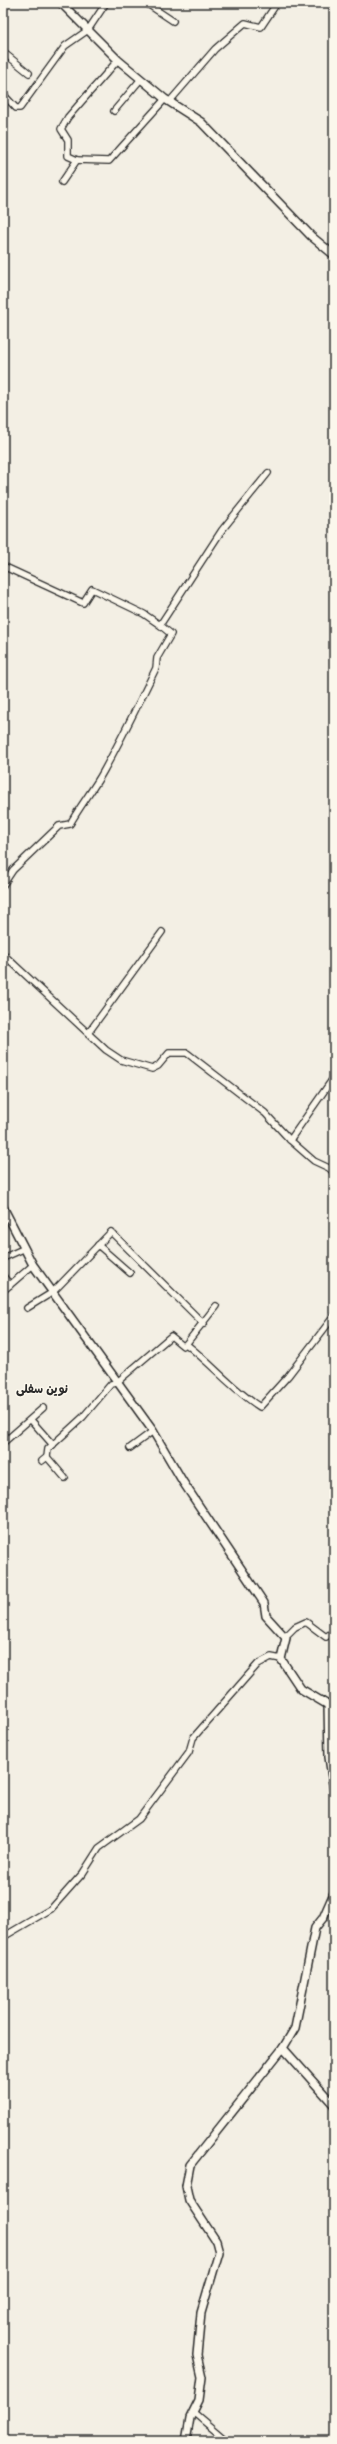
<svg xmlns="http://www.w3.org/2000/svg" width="337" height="2444" font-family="'Balsamiq Sans','Playpen Sans Arabic',sans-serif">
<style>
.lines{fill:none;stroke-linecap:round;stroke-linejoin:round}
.minor-casing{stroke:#2b2b2b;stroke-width:8}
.tertiary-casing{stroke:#2b2b2b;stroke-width:10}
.minor{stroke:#fbf7ec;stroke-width:5.5}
.tertiary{stroke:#fbf7ec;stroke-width:7}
.labels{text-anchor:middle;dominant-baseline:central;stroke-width:3;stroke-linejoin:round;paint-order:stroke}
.quarter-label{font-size:12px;font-weight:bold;fill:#2b2b2b;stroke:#fbf7ec}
</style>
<rect width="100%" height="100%" fill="#f3efe4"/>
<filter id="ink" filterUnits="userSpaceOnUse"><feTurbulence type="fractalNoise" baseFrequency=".025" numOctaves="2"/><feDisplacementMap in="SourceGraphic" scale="8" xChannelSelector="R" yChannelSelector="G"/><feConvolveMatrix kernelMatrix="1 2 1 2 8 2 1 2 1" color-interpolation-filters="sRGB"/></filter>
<g filter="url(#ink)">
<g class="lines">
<g class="minor-casing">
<g id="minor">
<polyline points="146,3 173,21"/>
<polyline points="3,8 7,3"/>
<polyline points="3,52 29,73"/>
<polyline points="3,94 16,108 20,108 65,46 88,30 106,3"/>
<polyline points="170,101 215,49 245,23 261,27 277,3"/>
<polyline points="114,111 141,79"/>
<polyline points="77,160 68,156 68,140 61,129 68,117 118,60"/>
<polyline points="62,182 77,160 109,161 165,99"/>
<polyline points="3,566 83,603 92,589 144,614 160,625"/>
<path d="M3,885L13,870L59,826L70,824C80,806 93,790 103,772C122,738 139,703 156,668L157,658L171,634L160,625L222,530L268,473"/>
<polyline points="3,954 106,1050 121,1060 152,1069 158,1066 169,1053 187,1053 265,1113 290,1140 314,1161 329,1168 334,1173"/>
<polyline points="89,1032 162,932"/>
<polyline points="290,1140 334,1077"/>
<polyline points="98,1245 130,1273"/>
<polyline points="3,1258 23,1249"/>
<polyline points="3,1276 10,1285"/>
<polyline points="3,1291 33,1265"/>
<polyline points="27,1308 53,1292 111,1232 204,1324"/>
<polyline points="186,1344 216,1306"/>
<polyline points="31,1420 53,1445"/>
<polyline points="3,1443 43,1408"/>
<polyline points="130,1448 153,1431"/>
<polyline points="42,1461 47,1457"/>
<path d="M65,1478L47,1457L48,1449L83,1417L111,1384L116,1383L171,1336L183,1346L186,1344C212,1364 233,1390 260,1407L288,1376L334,1316"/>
<polyline points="285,1637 295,1627 306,1622 326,1637 334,1631"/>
<polyline points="3,1937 51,1909 83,1873 99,1848 139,1819 189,1752 193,1738 258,1664 271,1657 281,1659"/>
<polyline points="193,2412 227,2441"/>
</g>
</g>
<g class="tertiary-casing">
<g id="tertiary">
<polyline points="61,3 118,60 165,99 201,122 311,236 334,255"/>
<polyline points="3,1207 33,1265 153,1431 183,1482 264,1603 266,1616 286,1638 281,1659 301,1689 328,1705 329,1757 334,1791"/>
<polyline points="283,2048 334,2105"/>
<polyline points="186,2441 190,2418 199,2400 202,2377 197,2355 201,2313 219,2252 216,2241 189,2200 186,2186 190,2165 283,2048 295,2028 315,1928 323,1918 334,1893"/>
</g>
</g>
<use href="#minor" class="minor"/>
<use href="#tertiary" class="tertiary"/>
</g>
</g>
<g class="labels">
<g class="quarter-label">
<text x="42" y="1389">نوین سفلى</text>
</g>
</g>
<rect width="337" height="2444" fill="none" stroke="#fbf7ec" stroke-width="16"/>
<rect x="8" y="8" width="321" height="2428" fill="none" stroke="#2b2b2b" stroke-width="1.5" filter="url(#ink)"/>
</svg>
